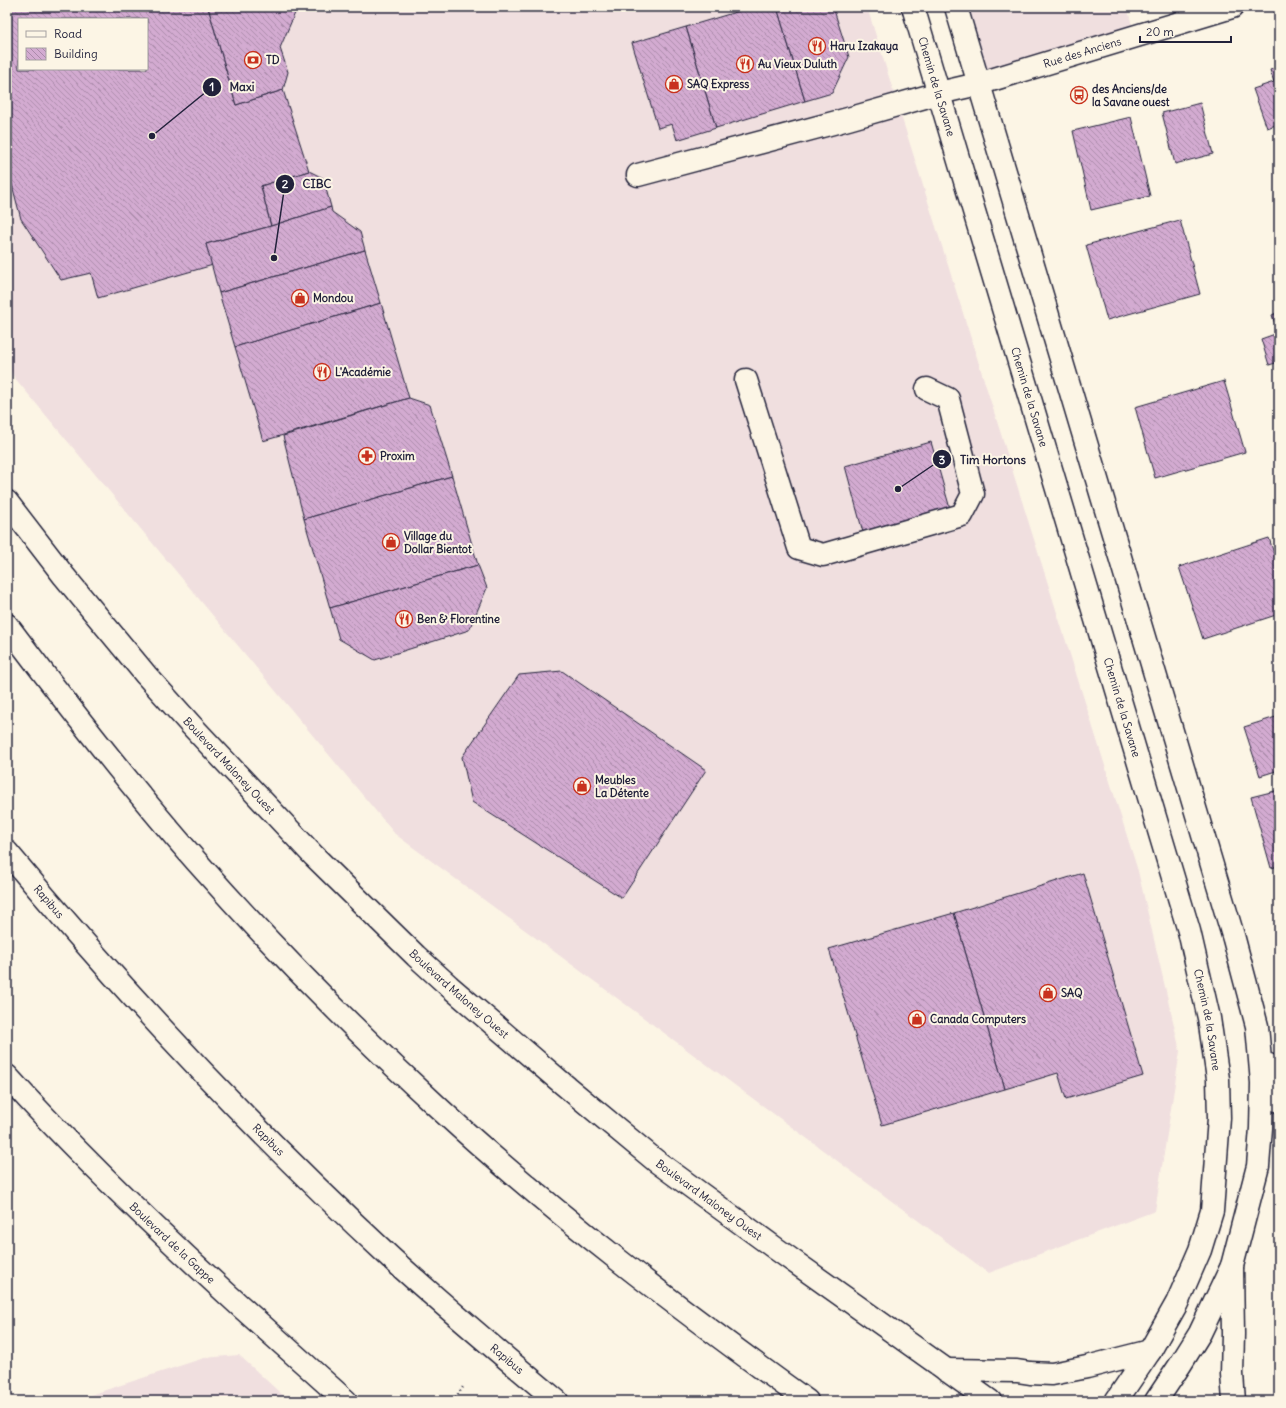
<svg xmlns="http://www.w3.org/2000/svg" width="1286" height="1408" font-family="Delius,sans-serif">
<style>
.built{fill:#f0dfdf;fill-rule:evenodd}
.building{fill:url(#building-back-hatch);stroke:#22223b;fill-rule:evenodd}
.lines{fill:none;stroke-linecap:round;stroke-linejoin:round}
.minor-casing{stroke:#22223b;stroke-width:25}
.major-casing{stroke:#22223b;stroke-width:25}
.highway-casing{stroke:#22223b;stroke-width:25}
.path{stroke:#22223b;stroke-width:2.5;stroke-dasharray:1 3;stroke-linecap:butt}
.minor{stroke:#fcf5e5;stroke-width:22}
.major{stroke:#fcf5e5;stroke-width:22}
.highway{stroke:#fcf5e5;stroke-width:22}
.labels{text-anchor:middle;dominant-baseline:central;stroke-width:4;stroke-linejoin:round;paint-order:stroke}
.poi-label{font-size:11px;font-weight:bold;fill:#22223b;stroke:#fcf5e5;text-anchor:start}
.street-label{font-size:11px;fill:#22223b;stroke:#fcf5e5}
.leader{fill:none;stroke:#22223b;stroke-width:1.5}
.callout-dot{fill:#22223b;stroke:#fcf5e5;stroke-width:1.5}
.mark-label{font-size:12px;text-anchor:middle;font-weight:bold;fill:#fff}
.callout-label{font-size:12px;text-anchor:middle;font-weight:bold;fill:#22223b;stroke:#fcf5e5;stroke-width:4;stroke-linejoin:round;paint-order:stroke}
</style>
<defs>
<pattern id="building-back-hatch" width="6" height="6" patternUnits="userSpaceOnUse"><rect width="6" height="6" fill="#d3abd1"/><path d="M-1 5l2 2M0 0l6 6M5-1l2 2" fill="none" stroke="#ab8bab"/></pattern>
</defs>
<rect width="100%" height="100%" fill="#fcf5e5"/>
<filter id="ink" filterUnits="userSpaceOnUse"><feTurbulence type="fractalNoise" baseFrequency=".025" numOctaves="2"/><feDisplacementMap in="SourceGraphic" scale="8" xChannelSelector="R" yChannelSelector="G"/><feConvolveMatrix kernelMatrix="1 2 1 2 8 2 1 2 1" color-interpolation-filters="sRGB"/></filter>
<g filter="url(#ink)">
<g class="built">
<path d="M7,7H867L1138,871L1180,1051L1155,1211L989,1273L395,834L14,377L7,364ZM19,19H147V69H19Z"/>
<polygon points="956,7 1127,7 1135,36 978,84"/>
<polygon points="239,1355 289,1401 72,1401 204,1358"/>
</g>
<g class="building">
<path d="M7,7H208L236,105L283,90L309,171L261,186L271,226L206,244L213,265L98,298L91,273L61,280L21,219L7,166ZM19,19H147V69H19Z"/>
<polygon points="208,7 293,7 295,13 280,48 288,72 283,90 236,105"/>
<polygon points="748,7 777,7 805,101 716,128 686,27 746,9"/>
<polygon points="777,7 833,7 849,57 832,93 805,101"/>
<polygon points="686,27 716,128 677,140 672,124 658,128 632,43"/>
<polygon points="1279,67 1279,124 1267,128 1253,89 1274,82 1270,70"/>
<polygon points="1200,103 1213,154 1175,164 1162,113"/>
<polygon points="1131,117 1150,196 1091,210 1073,131"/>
<polygon points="309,171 323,178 331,207 271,226 261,186"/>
<polygon points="331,207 332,212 360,232 365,250 219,293 206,244 271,226"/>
<polygon points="1180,220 1200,294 1107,320 1086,245"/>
<polygon points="365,250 381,303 235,347 219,293"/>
<polygon points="381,303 409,398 263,441 235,347"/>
<polygon points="1279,312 1279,362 1269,365 1261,339 1278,333 1272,315"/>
<polygon points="1224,381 1245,452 1155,478 1135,407"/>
<polygon points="409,398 430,405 452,476 304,519 283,436"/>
<polygon points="931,442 951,512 864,536 845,466"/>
<polygon points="452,476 478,565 330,608 304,519"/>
<polygon points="1269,538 1279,569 1279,614 1203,639 1179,567"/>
<polygon points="478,565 487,588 469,630 375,660 339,639 330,608"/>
<polygon points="562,671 706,770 622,898 472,802 462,757 519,675"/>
<polygon points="1279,716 1279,770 1260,776 1244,727"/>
<polygon points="1279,790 1279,866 1271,868 1251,797"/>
<polygon points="1083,873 1143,1076 1066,1099 1058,1073 1005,1089 954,913"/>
<polygon points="954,913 1005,1089 882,1125 829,949"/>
</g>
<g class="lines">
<g class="minor-casing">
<g id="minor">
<path id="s1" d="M913,7L1189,931L1209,1018L1218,1079L1219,1118L1212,1211L1200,1250L1177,1303L1150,1351L1116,1401"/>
<polyline points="956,7 1234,939 1257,1026 1262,1083 1261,1128 1258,1166 1232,1266 1200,1333 1180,1365 1156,1401"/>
<path id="s2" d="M638,175L848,119L939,93L978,84L1232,7"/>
<polyline points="746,380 799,548 823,555 962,515 973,494 948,399 927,389"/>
<path id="s3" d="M7,852C126,995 254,1131 391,1258C445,1307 501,1354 557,1401"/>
<polyline points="1269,1065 1279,1101"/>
<path id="s4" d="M7,1076C80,1157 158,1231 238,1304C274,1336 310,1369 346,1401"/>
</g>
</g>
<g class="major-casing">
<g id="major">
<path id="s5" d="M7,502L64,576L146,675L191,725L314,856L416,956L449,986L562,1083L656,1161L775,1248L990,1401"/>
<path d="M7,625C68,706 130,786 197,862C274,949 356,1032 442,1111C556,1216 681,1310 807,1401"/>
<polyline points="946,1370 1017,1371 1030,1373 1052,1374 1087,1367 1150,1351"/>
</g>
</g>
<g class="highway-casing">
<polyline id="highway" points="1232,1266 1233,1334 1232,1374 1234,1401"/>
</g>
<polyline class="path" points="453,1401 463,1387"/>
<use href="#minor" class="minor"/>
<use href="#major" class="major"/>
<use href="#highway" class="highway"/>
</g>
</g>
<defs>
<g id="restaurant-ring" transform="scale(0.9)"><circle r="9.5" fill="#fcf5e5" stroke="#c8321e" stroke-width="1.5"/><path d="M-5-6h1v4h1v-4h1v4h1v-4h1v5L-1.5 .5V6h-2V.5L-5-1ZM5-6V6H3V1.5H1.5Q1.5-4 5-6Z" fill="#c8321e"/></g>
<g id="bank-ring" transform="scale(0.9)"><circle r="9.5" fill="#fcf5e5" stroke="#c8321e" stroke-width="1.5"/><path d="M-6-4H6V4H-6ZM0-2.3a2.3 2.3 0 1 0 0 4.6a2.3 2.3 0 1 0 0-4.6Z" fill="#c8321e"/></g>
<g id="shop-ring" transform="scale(0.9)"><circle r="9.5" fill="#fcf5e5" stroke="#c8321e" stroke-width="1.5"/><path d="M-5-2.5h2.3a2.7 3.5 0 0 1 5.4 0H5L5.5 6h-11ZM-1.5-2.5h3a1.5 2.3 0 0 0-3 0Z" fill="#c8321e"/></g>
<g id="bus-ring" transform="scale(0.9)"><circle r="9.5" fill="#fcf5e5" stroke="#c8321e" stroke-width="1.5"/><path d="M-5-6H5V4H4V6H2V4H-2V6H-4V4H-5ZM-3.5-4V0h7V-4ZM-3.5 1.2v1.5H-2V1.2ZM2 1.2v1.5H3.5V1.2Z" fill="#c8321e"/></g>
<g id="pharmacy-ring" transform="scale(0.9)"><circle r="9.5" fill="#fcf5e5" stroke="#c8321e" stroke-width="1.5"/><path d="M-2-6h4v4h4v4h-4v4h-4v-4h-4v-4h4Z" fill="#c8321e"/></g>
</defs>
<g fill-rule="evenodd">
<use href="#restaurant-ring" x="817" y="46"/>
<use href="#bank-ring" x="253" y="60"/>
<use href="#restaurant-ring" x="745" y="64"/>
<use href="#shop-ring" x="674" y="84"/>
<use href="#bus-ring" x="1079" y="95"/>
<use href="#shop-ring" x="300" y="298"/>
<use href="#restaurant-ring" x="322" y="372"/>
<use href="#pharmacy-ring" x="367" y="456"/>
<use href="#shop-ring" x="391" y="542"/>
<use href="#restaurant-ring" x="404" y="619"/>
<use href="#shop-ring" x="582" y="786"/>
<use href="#shop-ring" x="1048" y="993"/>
<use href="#shop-ring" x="917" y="1019"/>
</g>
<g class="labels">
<g class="poi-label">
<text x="830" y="46">Haru Izakaya</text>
<text x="266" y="60">TD</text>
<text x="758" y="64">Au Vieux Duluth</text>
<text x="687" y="84">SAQ Express</text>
<text x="1092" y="89">des Anciens/de<tspan x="1092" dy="13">la Savane ouest</tspan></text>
<text x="313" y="298">Mondou</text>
<text x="335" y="372">L'Académie</text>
<text x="380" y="456">Proxim</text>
<text x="404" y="536">Village du<tspan x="404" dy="13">Dollar Bientot</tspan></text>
<text x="417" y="619">Ben &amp; Florentine</text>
<text x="595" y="780">Meubles<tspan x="595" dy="13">La Détente</tspan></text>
<text x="1061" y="993">SAQ</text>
<text x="930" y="1019">Canada Computers</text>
</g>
<g class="street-label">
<text stroke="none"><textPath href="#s2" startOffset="461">Rue des Anciens</textPath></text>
<text stroke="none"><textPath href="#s1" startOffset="83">Chemin de la Savane</textPath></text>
<text stroke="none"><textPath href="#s1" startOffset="407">Chemin de la Savane</textPath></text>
<text stroke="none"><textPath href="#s1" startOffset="731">Chemin de la Savane</textPath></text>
<text stroke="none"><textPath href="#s5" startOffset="345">Boulevard Maloney Ouest</textPath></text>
<text stroke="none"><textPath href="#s3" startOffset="65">Rapibus</textPath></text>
<text stroke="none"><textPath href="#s5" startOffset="669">Boulevard Maloney Ouest</textPath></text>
<text stroke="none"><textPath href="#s1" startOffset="1055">Chemin de la Savane</textPath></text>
<text stroke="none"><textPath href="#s3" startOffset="389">Rapibus</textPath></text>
<text stroke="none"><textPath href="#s5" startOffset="993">Boulevard Maloney Ouest</textPath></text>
<text stroke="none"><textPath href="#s4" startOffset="235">Boulevard de la Gappe</textPath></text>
<text stroke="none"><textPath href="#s3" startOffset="713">Rapibus</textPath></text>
</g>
</g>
<path class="leader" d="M152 136L212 87M274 258L285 184M898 489L942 459"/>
<g class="callout-dot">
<circle cx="152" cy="136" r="4"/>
<circle cx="274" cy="258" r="4"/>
<circle cx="898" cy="489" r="4"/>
<circle cx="212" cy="87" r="10"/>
<circle cx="285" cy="184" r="10"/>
<circle cx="942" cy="459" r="10"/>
</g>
<g class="mark-label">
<text x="212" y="91">1</text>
<text x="285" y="188">2</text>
<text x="942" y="464">3</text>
</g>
<g class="callout-label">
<text x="242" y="91">Maxi</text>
<text x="317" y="188">CIBC</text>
<text x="993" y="464">Tim Hortons</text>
</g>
<rect width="1286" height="1408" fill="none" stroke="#fcf5e5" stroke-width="24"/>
<rect x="12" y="12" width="1262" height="1384" fill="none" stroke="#22223b" stroke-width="1.5" filter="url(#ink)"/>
<rect x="18" y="18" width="130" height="52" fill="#fcf5e5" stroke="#a5a1a1"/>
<rect x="26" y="31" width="20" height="6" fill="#fcf5e5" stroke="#a5a1a1"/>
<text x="54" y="38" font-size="12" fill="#22223b">Road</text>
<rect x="26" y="48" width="20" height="12" fill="url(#building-back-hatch)" stroke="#a5a1a1"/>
<text x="54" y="58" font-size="12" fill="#22223b">Building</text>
<path d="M1140 36v6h91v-6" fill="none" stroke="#22223b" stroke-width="2"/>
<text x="1146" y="36" font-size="12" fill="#22223b" stroke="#fcf5e5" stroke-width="3" paint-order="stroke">20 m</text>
</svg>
